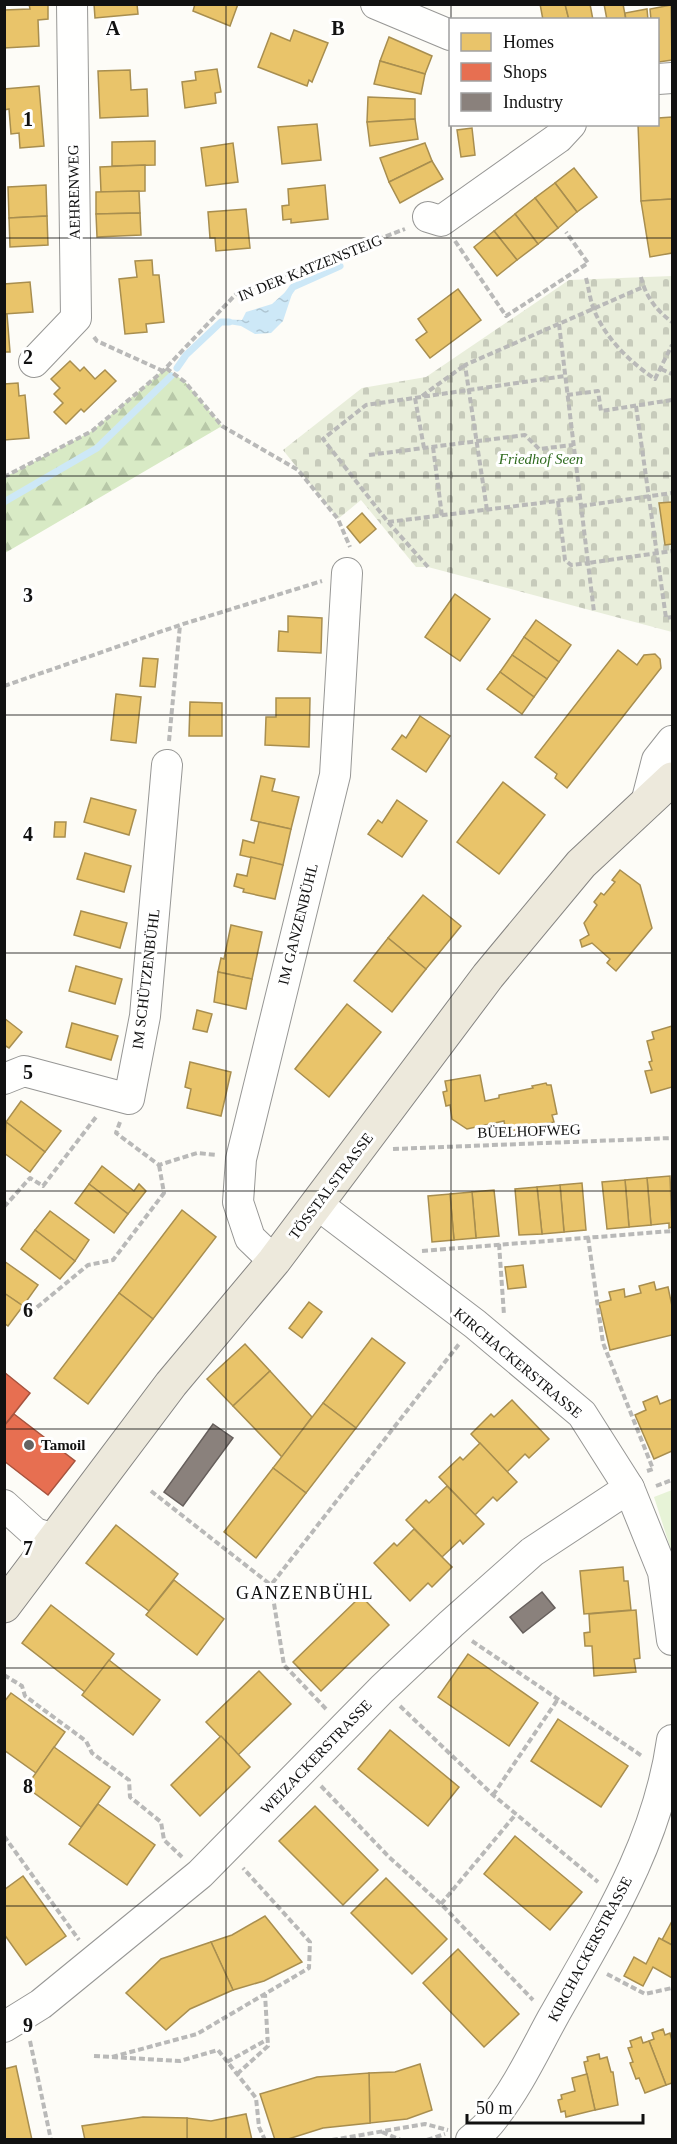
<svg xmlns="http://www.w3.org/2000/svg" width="677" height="2144" font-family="Georgia,serif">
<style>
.grass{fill:#e7f3d7}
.forest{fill:url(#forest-firs)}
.cemetery{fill:url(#cemetery-stones)}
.water{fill:url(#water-ripples)}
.homes{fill:#e9c46a;stroke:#a88e4f;stroke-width:1.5}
.shops{fill:#e76f51;stroke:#a7533e;stroke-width:1.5}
.industry{fill:#8a817c;stroke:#665f5c;stroke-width:1.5}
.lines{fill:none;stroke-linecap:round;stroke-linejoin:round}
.stream{stroke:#cde8f7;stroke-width:7}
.minor-casing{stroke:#979795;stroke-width:32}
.major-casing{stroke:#858482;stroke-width:35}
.path{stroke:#b9b9b8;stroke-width:4;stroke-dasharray:6 3;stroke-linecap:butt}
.minor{stroke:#fffffe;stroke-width:30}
.major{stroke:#ede9dc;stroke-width:33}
.grid{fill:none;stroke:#111;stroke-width:1.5;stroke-opacity:0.55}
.poi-dot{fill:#646362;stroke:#fff;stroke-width:2}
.labels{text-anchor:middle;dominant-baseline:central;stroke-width:6;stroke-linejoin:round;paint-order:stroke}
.street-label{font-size:15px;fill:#111;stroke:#fff}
.park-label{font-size:15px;font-style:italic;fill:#2f6b1f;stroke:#fff}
.poi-label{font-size:15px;font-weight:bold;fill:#111;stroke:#fff;text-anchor:start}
.quarter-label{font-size:18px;letter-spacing:1.5px;fill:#111;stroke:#fff}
.grid-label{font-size:20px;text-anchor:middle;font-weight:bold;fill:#111;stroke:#fff;stroke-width:6;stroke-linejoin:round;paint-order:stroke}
</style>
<defs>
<pattern id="forest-firs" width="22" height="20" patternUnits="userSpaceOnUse" patternTransform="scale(1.5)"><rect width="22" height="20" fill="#d8eac5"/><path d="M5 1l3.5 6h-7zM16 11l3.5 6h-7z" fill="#b8c8a8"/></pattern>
<pattern id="cemetery-stones" width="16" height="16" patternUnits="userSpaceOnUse" patternTransform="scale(1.5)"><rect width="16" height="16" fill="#e9eedb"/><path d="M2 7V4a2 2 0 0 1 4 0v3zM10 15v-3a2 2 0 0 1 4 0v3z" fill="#c7cbbb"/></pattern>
<pattern id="water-ripples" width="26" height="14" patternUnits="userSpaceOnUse" patternTransform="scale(1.5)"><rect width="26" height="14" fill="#cde8f7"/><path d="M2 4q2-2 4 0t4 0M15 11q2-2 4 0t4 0" fill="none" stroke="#afc6d3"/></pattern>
</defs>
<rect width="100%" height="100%" fill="#fdfcf7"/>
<polygon class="grass" points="672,1490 672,1553 654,1497"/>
<polygon class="forest" points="166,368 185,382 222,426 5,553 5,477 92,431"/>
<polygon class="cemetery" points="672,276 672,632 428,567 416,567 361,500 338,519 283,450 362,388 426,377 569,280"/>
<polygon class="water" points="292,286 294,288 283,321 271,333 255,334 241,326 222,323 222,319 242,320 246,312 272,304"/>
<g class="homes">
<polygon points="29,4 48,4 48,19 38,20 39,46 4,48 4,10 30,9"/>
<polygon points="94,4 137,4 138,14 95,18"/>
<polygon points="195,4 238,4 230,26 193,11"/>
<polygon points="540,4 565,4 569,20 543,20"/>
<polygon points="565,4 590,4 593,20 569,20"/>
<polygon points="604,4 623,4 626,20 607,20"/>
<polygon points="671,5 672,60 659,62 658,20 651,20 650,9"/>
<polygon points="647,9 648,20 626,20 625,13"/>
<polygon points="294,30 328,43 312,82 309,80 307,86 258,67 271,33 290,41"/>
<polygon points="389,37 432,56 425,74 380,61"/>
<polygon points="380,61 425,74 421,94 374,84"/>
<polygon points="217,69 221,92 215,93 216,103 185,108 182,82 196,80 195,72"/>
<polygon points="130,70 131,90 147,89 148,116 100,118 98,71"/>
<polygon points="39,86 44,146 20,148 19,133 11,134 9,109 4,110 4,89"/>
<polygon points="368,97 415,99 415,119 367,122"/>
<polygon points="672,117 672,199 641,201 638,124 658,124 658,118"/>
<polygon points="415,119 418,139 370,146 367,122"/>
<polygon points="317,124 321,160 282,164 278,127"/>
<polygon points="472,128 475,155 461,157 457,130"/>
<polygon points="155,141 155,165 112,166 112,142"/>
<polygon points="233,143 238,182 206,186 201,148"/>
<polygon points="425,143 432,161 389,182 380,158"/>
<polygon points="432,161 443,179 400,203 389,182"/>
<polygon points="145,165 145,191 101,192 100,167"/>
<polygon points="574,168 597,197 577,212 555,183"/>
<polygon points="555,183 577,212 558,228 535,198"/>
<polygon points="46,185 47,216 9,218 8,187"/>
<polygon points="325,185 328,219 291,223 291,219 283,220 282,206 289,205 288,189"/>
<polygon points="139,191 140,213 96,214 96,192"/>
<polygon points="535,198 558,228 538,244 515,214"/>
<polygon points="672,199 672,253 650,257 641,201"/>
<polygon points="246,209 250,248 216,251 215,238 210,238 208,212"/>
<polygon points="140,213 141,235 97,237 96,214"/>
<polygon points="515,214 538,244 517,260 494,231"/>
<polygon points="47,216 48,245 10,247 9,218"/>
<polygon points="494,231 517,260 497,276 474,247"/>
<polygon points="152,260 153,275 159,275 164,322 146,324 147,332 125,334 119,279 137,277 135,261"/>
<polygon points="30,282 33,312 4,314 4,284"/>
<polygon points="458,289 481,320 430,358 416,340 427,332 418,319"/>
<polygon points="4,314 7,314 10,352 4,352"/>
<polygon points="70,361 80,371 84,367 95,379 105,370 116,381 84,412 81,409 66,424 54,412 63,403 54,394 60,388 51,379"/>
<polygon points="18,383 19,396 25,395 29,438 4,440 4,384"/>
<polygon points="672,502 672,544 665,545 659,503"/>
<polygon points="362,513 376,529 360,543 347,527"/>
<polygon points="455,594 490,619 460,661 425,637"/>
<polygon points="288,616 322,618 321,653 278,651 279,631 288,632"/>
<polygon points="536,620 571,645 559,662 524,637"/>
<polygon points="524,637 559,662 547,679 512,655"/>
<polygon points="618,650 637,665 644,655 655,654 660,659 661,668 567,788 555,778 557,774 535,757"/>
<polygon points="512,655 547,679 534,697 500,672"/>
<polygon points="143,658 158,659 155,687 140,686"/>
<polygon points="500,672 534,697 522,714 487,689"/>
<polygon points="116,694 141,697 136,743 111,740"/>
<polygon points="276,698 310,698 309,747 265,745 266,717 276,717"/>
<polygon points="190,702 222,703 222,736 189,736"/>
<polygon points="420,716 450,736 426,772 392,749 402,735 406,738"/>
<polygon points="261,776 275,779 272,791 299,797 291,829 251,820"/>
<polygon points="503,782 545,815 499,874 457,842"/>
<polygon points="91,798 136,810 129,835 84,822"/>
<polygon points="397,800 427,821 402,857 368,834 378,820 382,823"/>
<polygon points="55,822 66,822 65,837 54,837"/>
<polygon points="259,822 291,829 283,865 240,855 243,840 254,843"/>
<polygon points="85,853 131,866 124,892 77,879"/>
<polygon points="251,857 283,865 275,899 243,892 244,889 234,886 237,874 247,876"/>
<polygon points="620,870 640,885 652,928 616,971 607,963 610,959 592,943 582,947 580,940 589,935 584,923 597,905 594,902 601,893 604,895 615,882 612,880"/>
<polygon points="423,895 461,926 426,969 388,938"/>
<polygon points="81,911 127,923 120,948 74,935"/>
<polygon points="231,925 262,932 252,979 218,972 221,958 224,959"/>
<polygon points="388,938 426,969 392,1012 354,981"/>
<polygon points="76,966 122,979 115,1004 69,991"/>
<polygon points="218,972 252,979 246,1009 214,1002"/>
<polygon points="347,1004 381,1032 329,1097 295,1069"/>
<polygon points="197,1010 212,1014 207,1032 193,1029"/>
<polygon points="4,1018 22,1032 9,1048 4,1045"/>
<polygon points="72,1023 118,1036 111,1060 66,1047"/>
<polygon points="672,1026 672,1087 651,1093 645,1071 652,1070 649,1062 652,1061 647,1041 654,1039 652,1032"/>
<polygon points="190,1062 231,1072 221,1116 187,1108 191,1089 185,1087"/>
<polygon points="480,1075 485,1101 499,1098 499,1095 533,1088 532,1086 546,1083 547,1085 551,1085 557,1114 552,1115 554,1122 506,1132 504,1121 467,1129 452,1119 450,1105 446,1106 443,1092 447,1091 445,1081"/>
<polygon points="21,1101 61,1131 45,1152 6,1122"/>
<polygon points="6,1122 45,1152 30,1172 4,1153"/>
<polygon points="102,1166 134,1191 139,1184 146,1191 128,1214 89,1184"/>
<polygon points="670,1176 672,1227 669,1228 669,1223 651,1225 647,1178"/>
<polygon points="647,1178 651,1225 629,1227 625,1180"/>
<polygon points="625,1180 629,1227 607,1229 602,1182"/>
<polygon points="582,1183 586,1230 564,1232 560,1185"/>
<polygon points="89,1184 128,1214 114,1233 75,1203"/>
<polygon points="560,1185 564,1232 542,1234 537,1187"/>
<polygon points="537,1187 542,1234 519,1235 515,1189"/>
<polygon points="494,1190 499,1236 476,1238 472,1192"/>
<polygon points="472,1192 476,1238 454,1240 450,1194"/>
<polygon points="450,1194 454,1240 432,1242 428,1196"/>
<polygon points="182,1210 216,1237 153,1319 119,1293"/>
<polygon points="50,1211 89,1240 75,1261 35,1230"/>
<polygon points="35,1230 75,1261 60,1279 21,1249"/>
<polygon points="4,1261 38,1285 23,1306 4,1293"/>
<polygon points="523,1265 526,1287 508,1289 505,1267"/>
<polygon points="654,1282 656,1290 668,1287 672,1306 672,1335 610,1350 599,1303 611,1300 609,1292 624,1289 625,1297 641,1293 639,1286"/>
<polygon points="4,1293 23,1306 8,1326 4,1323"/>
<polygon points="119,1293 153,1319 88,1404 54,1378"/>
<polygon points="309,1302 322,1312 302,1338 289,1328"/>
<polygon points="372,1338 405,1363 356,1428 323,1403"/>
<polygon points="245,1344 270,1371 233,1406 207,1379"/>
<polygon points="270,1371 312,1417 282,1457 233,1406"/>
<polygon points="657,1396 660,1404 672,1399 672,1451 654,1459 635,1415 646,1410 643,1402"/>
<polygon points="512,1400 549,1439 529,1458 525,1454 507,1472 471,1434 491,1414 494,1417"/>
<polygon points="323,1403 356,1428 306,1493 273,1468"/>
<polygon points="480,1443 517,1482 497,1501 493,1497 475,1515 439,1477 460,1457 463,1460"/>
<polygon points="273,1468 306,1493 256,1558 224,1532"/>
<polygon points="447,1486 484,1524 463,1544 460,1540 442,1557 406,1520 426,1500 429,1503"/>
<polygon points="116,1525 178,1574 149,1611 86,1563"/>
<polygon points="414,1529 452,1567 432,1587 428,1583 410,1601 374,1563 394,1543 397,1546"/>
<polygon points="623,1567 624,1581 628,1581 631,1610 584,1614 580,1571"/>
<polygon points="174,1580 224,1619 197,1655 146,1615"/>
<polygon points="361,1596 389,1625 321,1691 293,1662"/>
<polygon points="51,1605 114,1654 85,1692 22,1643"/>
<polygon points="636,1610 640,1658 634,1659 636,1672 594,1676 592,1646 585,1646 584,1633 590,1632 589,1614"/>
<polygon points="468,1654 538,1703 509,1746 438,1697"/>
<polygon points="109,1660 160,1700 133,1735 82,1695"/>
<polygon points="259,1671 291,1704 238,1755 206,1722"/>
<polygon points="11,1693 65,1732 36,1773 4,1750 4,1702"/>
<polygon points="558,1719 628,1766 601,1807 531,1761"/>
<polygon points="390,1730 459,1787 428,1826 358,1769"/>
<polygon points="221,1736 250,1767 200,1816 171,1785"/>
<polygon points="54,1747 110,1787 81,1827 26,1787"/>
<polygon points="98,1804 155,1845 127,1885 69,1844"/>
<polygon points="315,1806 378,1870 343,1905 279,1841"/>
<polygon points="515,1836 582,1892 550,1930 484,1874"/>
<polygon points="23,1876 66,1936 26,1965 4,1934 4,1890"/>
<polygon points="386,1878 447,1939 412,1974 351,1913"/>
<polygon points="265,1916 302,1962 264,1981 233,1990 211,1942 232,1935"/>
<polygon points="672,1921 672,1945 662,1940"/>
<polygon points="659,1938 672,1945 672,1978 653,1967 643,1986 624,1976 634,1957 646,1964"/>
<polygon points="211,1942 233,1990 190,2009 166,2030 126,1993 161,1959"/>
<polygon points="458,1949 519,2014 484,2047 423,1983"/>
<polygon points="663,2029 665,2035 670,2033 672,2041 672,2083 666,2085 649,2041 654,2039 652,2033"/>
<polygon points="641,2037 643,2043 649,2041 666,2085 645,2093 639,2078 636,2079 630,2063 633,2062 628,2048 632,2047 630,2041"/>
<polygon points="599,2054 600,2059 607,2057 611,2072 613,2072 618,2105 595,2110 584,2062 588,2061 587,2057"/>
<polygon points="420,2064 432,2110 407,2119 370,2123 369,2073 395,2072"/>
<polygon points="16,2066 32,2140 4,2140 4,2069"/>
<polygon points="369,2073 370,2123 323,2128 285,2140 275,2140 260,2094 317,2077"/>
<polygon points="587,2074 595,2110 566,2117 565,2111 561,2112 558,2100 562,2099 561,2095 575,2091 572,2078"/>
<polygon points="246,2114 252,2140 187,2140 187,2118 211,2121"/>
<polygon points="143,2117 187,2118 187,2140 85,2140 82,2126"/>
</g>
<g class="shops">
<polygon points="4,1372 30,1393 4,1426"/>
<polygon points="14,1414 75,1461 48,1495 4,1461 4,1426"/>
</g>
<g class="industry">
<polygon points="213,1424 233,1438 183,1506 164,1492"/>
<polygon points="542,1592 555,1608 523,1633 510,1617"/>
</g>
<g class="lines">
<g class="stream">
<polyline points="288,294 293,287 340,266"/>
<polyline points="177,368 186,355 221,322 229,322"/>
<polyline points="4,502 97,448 171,376"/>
</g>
<g class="minor-casing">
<g id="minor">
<polyline points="376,4 450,35"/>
<polyline points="658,79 672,78"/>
<polyline points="428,217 441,221 558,138 571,124"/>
<polyline points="34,362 76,318 72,4"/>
<polyline points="646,803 657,760 672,741"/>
<polyline points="4,1079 24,1071 129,1099 145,1016 167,765"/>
<polyline points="317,1204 475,1324 582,1414 629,1488 663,1572 672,1640"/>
<polyline points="274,1261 250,1238 238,1202 241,1159 335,775 347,573"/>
<polyline points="4,1505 35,1533 54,1539"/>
<polyline points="4,2027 41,2004 200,1874 382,1689 451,1624 532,1552 629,1488"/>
<path d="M471,2140C478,2134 486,2128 491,2121C516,2090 533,2054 552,2019C603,1928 657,1846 672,1740"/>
</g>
</g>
<g class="major-casing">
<polyline id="major" points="4,1606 171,1384 274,1261 488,976 581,864 672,779"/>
</g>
<g class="path">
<polyline points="455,241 506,316 588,263 566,232"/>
<path d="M641,277C645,296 657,311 672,322"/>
<path d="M586,278C589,289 590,300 594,310C606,339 630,362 655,379L672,345"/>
<polyline points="559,324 588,563 672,551"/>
<polyline points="94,337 97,341 163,371"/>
<polyline points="166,368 185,382 222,426 298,470 338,519 350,547"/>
<polyline points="661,369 672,374"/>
<polyline points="567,395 598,391 601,411 672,400"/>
<polyline points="422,396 465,365"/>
<polyline points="415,398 424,448"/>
<polyline points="636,406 666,618 672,617"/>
<polyline points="433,447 442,516"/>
<polyline points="369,455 525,435 539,449 573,445"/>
<polyline points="4,477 92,431 163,371 237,293 405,229"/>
<polyline points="558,501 565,560 571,565 588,563 594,612"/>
<polyline points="581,506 672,493"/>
<polyline points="487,510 465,365 643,287"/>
<polyline points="388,522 580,498"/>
<polyline points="428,567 388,522 323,439 366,405 565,376"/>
<polyline points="4,686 180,625 322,581"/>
<polyline points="169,741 180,625"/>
<polyline points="120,1122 116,1133 159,1165 197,1153 217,1155"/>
<polyline points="393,1149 672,1138"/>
<polyline points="4,1207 30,1178 43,1186 96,1117"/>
<polyline points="588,1237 603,1343 653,1469 647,1471"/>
<polyline points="499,1244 504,1315"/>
<polyline points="422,1251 672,1231"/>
<polyline points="30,1313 88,1265 113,1260 164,1193 159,1165"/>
<polyline points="656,1486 672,1480"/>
<polyline points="151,1491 271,1585"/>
<polyline points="472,1641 642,1756"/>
<polyline points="4,1675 22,1686 25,1696 86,1741 92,1753 129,1780 130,1797 161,1822 164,1840 182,1857"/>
<polyline points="400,1706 493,1795 598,1882"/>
<polyline points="326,1709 284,1665 271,1585 459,1344"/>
<polyline points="321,1786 389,1857 441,1904 533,2000"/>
<polyline points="493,1795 558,1699"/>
<polyline points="4,1836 79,1940"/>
<polyline points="441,1904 516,1814"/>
<polyline points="607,1974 645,1994 672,1988"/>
<polyline points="30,2041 51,2140"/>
<polyline points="94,2056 180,2061 218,2050 256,2098 259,2127 265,2140"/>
<polyline points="112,2057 197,2034 309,1968 310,1942 243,1868"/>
<polyline points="227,2062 268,2039"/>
<polyline points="237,2074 268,2046 265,1994"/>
<polyline points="382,2132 401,2140"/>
<polyline points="332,2140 425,2124 448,2130"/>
<polyline points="427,2140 445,2134"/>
</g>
<use href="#minor" class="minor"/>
<use href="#major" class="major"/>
</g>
<path class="grid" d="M226,4V2140M451,4V20M451,124V2140M4,238H672M4,476H672M4,715H672M4,953H672M4,1191H672M4,1429H672M4,1668H672M4,1906H672"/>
<circle class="poi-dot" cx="29" cy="1445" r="6"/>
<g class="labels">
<g class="street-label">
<text transform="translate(74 192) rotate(-91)">AEHRENWEG</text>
<text transform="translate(310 268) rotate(-22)">IN DER KATZENSTEIG</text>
<text transform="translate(298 924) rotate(-76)">IM GANZENBÜHL</text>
<text transform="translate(146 979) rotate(-83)">IM SCHÜTZENBÜHL</text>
<text transform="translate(529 1131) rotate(-2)">BÜELHOFWEG</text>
<text transform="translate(331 1186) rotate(-53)">TÖSSTALSTRASSE</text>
<text transform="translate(518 1363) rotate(40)">KIRCHACKERSTRASSE</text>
<text transform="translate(316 1757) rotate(-46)">WEIZACKERSTRASSE</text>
<text transform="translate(590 1949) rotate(-62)">KIRCHACKERSTRASSE</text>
</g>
<g class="park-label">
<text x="541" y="459">Friedhof Seen</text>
</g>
<g class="poi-label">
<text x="41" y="1445">Tamoil</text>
</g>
<g class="quarter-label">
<text x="305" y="1593">GANZENBÜHL</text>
</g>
</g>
<g class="grid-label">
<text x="113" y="35">A</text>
<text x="338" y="35">B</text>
<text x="28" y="126">1</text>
<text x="28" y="364">2</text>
<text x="28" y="602">3</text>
<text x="28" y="841">4</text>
<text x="28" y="1079">5</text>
<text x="28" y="1317">6</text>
<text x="28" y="1555">7</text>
<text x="28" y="1793">8</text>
<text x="28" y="2032">9</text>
</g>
<rect width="677" height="2144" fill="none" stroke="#111111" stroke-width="12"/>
<rect x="449" y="18" width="210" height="108" fill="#ffffff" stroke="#a0a0a0" stroke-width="1.5"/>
<rect x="461" y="33" width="30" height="18" fill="#e9c46a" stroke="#a0a0a0" stroke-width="1.5"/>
<text x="503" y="48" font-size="18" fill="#111111">Homes</text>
<rect x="461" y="63" width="30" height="18" fill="#e76f51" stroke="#a0a0a0" stroke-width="1.5"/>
<text x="503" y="78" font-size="18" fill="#111111">Shops</text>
<rect x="461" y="93" width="30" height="18" fill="#8a817c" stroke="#a0a0a0" stroke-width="1.5"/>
<text x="503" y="108" font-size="18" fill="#111111">Industry</text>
<path d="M467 2114v9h176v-9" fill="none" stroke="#111111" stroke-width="3"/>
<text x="476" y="2114" font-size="18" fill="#111111" stroke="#ffffff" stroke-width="4.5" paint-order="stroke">50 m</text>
</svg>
